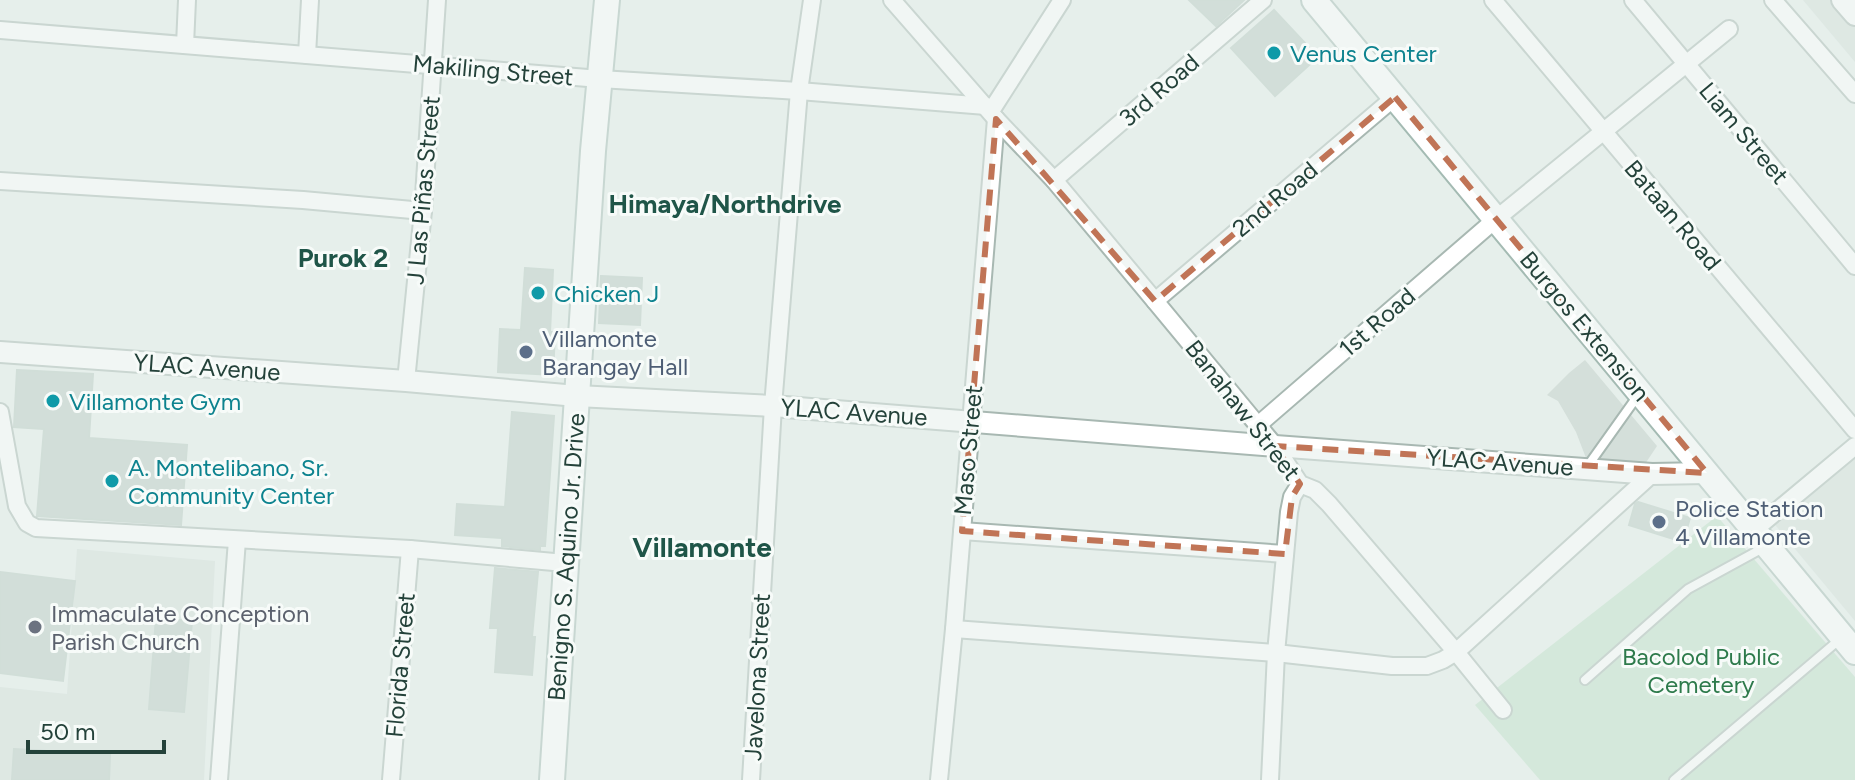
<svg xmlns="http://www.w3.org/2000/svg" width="1855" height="780" font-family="Figtree,sans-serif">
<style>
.built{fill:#d4dfda}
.green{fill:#bfe0c8}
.building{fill:#bbcac4;stroke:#b8c9c2;stroke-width:2}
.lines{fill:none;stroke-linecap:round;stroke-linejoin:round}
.service-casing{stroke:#a8b8b2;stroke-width:12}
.minor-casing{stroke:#a8b8b2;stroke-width:20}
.tertiary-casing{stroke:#a8b8b2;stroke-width:24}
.secondary-casing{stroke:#a4bbb3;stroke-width:28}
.service{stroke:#fff;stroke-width:8}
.minor{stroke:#fff;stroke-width:16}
.tertiary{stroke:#fff;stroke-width:20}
.secondary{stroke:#fff;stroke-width:24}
.marked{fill:none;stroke:#c07456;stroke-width:6;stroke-dasharray:16 10;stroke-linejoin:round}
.culture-dot{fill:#0f9aa8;stroke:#f7fbf9;stroke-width:3}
.service-dot{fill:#5c6f8a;stroke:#f7fbf9;stroke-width:3}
.worship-dot{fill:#6b7280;stroke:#f7fbf9;stroke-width:3}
.labels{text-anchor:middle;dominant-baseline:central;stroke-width:6;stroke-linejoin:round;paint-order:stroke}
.culture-label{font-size:24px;fill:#0d838f;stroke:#f7fbf9;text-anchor:start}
.street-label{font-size:24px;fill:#24423a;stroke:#f7fbf9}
.service-label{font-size:24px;fill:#4e5e75;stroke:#f7fbf9;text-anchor:start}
.worship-label{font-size:24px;fill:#5b616d;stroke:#f7fbf9;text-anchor:start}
.park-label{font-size:24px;fill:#2d7a4b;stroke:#f7fbf9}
.neighbourhood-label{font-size:26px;font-weight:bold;fill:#1f5548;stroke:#f7fbf9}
.quarter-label{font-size:28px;font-weight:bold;fill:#1f5548;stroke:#f7fbf9}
</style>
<rect width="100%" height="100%" fill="#e6efeb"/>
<g class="built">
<polygon points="1803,0 1855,0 1855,62"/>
<polygon points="1585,360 1657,446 1645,464 1586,458 1576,432 1558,401 1547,395 1569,373"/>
<polygon points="1855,450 1855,621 1771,520"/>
<polygon points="77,549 215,561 204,780 0,780 0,687 67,694"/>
</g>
<polygon class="green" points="1717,516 1855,677 1855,780 1540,780 1475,705"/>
<g class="building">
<polygon points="1189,0 1244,0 1216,26"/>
<polygon points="1274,10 1318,57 1275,96 1231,48"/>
<polygon points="525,268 553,270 550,332 555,332 553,375 498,372 500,329 521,330"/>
<polygon points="601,276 642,278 640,325 599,323"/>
<polygon points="17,370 93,374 89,438 187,445 181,525 37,516 44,429 14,427"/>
<polygon points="512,412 554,416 545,546 540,546 540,550 502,546 502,538 455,535 457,504 505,507"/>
<polygon points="1638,502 1690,518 1683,542 1629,525 1635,504"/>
<polygon points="495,568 538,572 532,637 535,637 532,675 495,672 498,628 490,628"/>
<polygon points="0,572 75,581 63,681 0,673"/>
<polygon points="156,618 192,621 184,712 149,709"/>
<polygon points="14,749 110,755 109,780 12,780"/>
</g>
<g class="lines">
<g class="service-casing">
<g id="service">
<polyline points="1587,467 1639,394"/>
<polyline points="1585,680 1688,589 1763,548"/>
<polyline points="1674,780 1839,640"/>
</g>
</g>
<g class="minor-casing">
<g id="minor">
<polyline points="892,0 996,119 1054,180 1155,301 1275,446 1300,484 1315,490 1329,504 1456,652 1652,474"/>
<polyline points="1493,0 1855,430"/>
<polyline points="1633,0 1855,266"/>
<polyline points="1773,0 1855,94"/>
<polyline points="0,30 600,79 799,91 986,106"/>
<polyline points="185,45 187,0"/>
<polyline points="307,55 310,0"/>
<polyline points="991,111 1062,0"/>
<polyline points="1054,180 1263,0"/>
<polyline points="0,181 303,200 423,211"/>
<polyline points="1155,301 1395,97"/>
<polyline points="406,381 423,211 437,0"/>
<polyline points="0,412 17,506 27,523 36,528 410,549 565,563"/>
<polyline points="1258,425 1496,219 1729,29"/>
<polyline points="1754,530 1855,446"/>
<polyline points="962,531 1285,554"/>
<polyline points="954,629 1276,653 1392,666 1427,666 1443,660 1456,652 1503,710"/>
<polyline points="219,780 237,540"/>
<polyline points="391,780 410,549"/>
<polyline points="751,780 773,406 799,91 812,0"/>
<polyline points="939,780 954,629 996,119"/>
<polyline points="1270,780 1276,653 1289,512 1292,497 1300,484"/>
</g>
</g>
<g class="tertiary-casing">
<g id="tertiary">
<polyline points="1842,0 1855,15"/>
<polyline points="0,352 406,381 577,396 773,406 1275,446 1652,474 1707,473"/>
</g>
</g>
<g class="secondary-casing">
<g id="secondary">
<polyline points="1314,0 1855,652"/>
<polyline points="552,780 593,151 607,0"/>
</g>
</g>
<use href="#service" class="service"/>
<use href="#minor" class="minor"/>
<use href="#tertiary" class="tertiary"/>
<use href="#secondary" class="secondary"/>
</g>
<path d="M0 0H1855V780H0ZM1395,97L1707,473L1275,446L1300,484L1292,497L1285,554L962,531L996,119L1155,301Z" fill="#e6efeb" fill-opacity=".55" fill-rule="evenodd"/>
<path class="marked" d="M1395,97L1707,473L1275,446L1300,484L1292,497L1285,554L962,531L996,119L1155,301Z"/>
<g class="culture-dot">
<circle cx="1274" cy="53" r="8"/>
<circle cx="538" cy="293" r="8"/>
<circle cx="53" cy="401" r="8"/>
<circle cx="112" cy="481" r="8"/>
</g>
<g class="service-dot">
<circle cx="526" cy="352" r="8"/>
<circle cx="1659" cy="522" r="8"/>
</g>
<circle class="worship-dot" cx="35" cy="627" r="8"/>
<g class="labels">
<g class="culture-label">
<text x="1290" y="53">Venus Center</text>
<text x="554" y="293">Chicken J</text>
<text x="69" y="401">Villamonte Gym</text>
<text x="128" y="467">A. Montelibano, Sr.<tspan x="128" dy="28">Community Center</tspan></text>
</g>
<g class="street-label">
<text transform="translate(493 70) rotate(5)">Makiling Street</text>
<text transform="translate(1159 90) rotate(-41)">3rd Road</text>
<text transform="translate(1744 133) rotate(50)">Liam Street</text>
<text transform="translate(423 190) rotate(-85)">J Las Piñas Street</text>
<text transform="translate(1275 199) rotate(-40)">2nd Road</text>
<text transform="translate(1673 215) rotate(50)">Bataan Road</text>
<text transform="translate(1377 322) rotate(-41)">1st Road</text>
<text transform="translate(1585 326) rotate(50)">Burgos Extension</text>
<text transform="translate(207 367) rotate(4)">YLAC Avenue</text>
<text transform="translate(1243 410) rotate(52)">Banahaw Street</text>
<text transform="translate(854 412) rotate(4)">YLAC Avenue</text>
<text transform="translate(968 450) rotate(-85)">Maso Street</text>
<text transform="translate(1500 462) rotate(4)">YLAC Avenue</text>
<text transform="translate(566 557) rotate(-86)">Benigno S. Aquino Jr. Drive</text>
<text transform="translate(400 665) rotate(-85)">Florida Street</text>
<text transform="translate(757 677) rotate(-87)">Javelona Street</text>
</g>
<g class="service-label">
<text x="542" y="338">Villamonte<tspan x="542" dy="28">Barangay Hall</tspan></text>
<text x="1675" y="508">Police Station<tspan x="1675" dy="28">4 Villamonte</tspan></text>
</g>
<g class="worship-label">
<text x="51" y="613">Immaculate Conception<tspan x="51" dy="28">Parish Church</tspan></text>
</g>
<g class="park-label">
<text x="1701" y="656">Bacolod Public<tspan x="1701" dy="28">Cemetery</tspan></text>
</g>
<g class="neighbourhood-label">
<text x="725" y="204">Himaya/Northdrive</text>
<text x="343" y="258">Purok 2</text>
</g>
<g class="quarter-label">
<text x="702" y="547">Villamonte</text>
</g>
</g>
<path d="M28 740v12h136v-12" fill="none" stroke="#24423a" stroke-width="4"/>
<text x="40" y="740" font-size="24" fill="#24423a" stroke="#f7fbf9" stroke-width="6" paint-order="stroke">50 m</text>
</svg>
